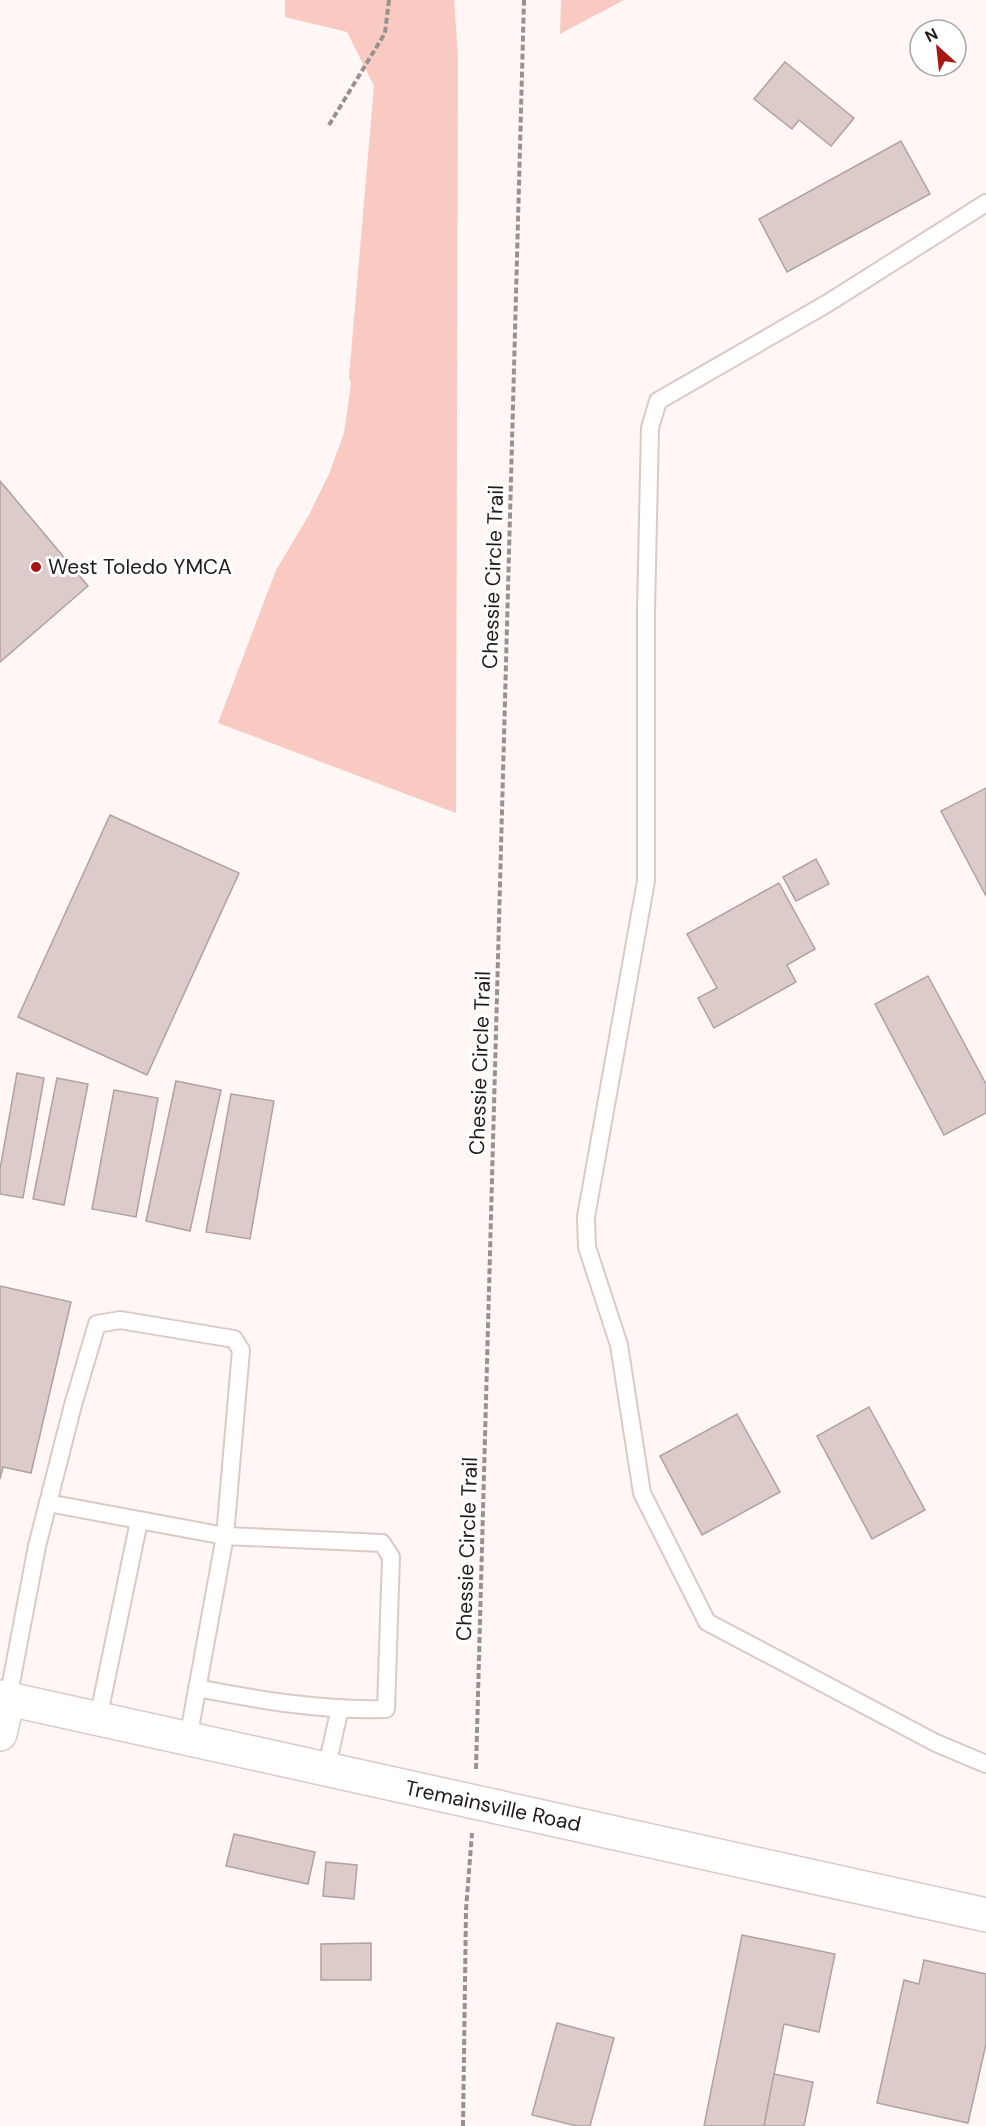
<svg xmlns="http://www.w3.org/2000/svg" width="986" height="2126" font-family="'DM Sans',sans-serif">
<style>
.green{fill:#f9cac2}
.building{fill:#dccbc8;stroke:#b2a19e;stroke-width:1.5}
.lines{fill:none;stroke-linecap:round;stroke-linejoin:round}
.service-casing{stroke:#dbc9c6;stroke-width:20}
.minor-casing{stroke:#dbc9c6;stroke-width:36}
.tertiary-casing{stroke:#dbc9c6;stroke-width:36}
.path{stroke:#989190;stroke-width:4;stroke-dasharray:6 3;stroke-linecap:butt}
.service{stroke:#fff;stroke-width:16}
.minor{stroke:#fff;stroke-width:33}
.tertiary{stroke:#fff;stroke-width:33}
.poi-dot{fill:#a91611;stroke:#fff;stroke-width:2}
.labels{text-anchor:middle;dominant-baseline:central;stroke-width:6;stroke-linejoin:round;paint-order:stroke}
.poi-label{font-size:21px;fill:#221b1a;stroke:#fff;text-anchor:start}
.street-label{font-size:21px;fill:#221b1a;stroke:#fff}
</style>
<rect width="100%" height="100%" fill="#fef7f5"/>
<g class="green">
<polygon points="285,0 454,0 458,57 456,813 218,723 276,570 309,515 329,474 344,433 351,384 349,377 374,86 347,32 285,17"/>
<polygon points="561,0 624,0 560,34"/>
</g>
<g class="building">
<polygon points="785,62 854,118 831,146 799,120 792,129 754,99"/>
<polygon points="901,141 930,194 787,272 759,219"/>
<polygon points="0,481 88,586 0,662"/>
<polygon points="986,788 986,896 941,811"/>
<polygon points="110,815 239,873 147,1075 18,1017"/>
<polygon points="816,859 829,884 796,901 783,877"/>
<polygon points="779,883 815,949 787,965 796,982 714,1028 698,998 717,988 687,934"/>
<polygon points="928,976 986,1084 986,1113 944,1135 875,1004"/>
<polygon points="17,1073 44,1078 23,1198 0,1194 0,1169"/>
<polygon points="57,1078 88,1084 64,1205 33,1199"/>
<polygon points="176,1081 221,1090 190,1231 146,1221"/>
<polygon points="114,1090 158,1098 136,1217 92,1209"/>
<polygon points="231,1094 274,1101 250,1239 206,1232"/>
<polygon points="0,1286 71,1302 31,1473 3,1467 0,1479"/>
<polygon points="869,1407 925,1510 872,1539 817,1436"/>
<polygon points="737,1414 780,1492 702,1535 660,1456"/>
<polygon points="234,1834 315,1852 308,1884 226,1866"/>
<polygon points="326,1862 357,1865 354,1899 323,1896"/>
<polygon points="742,1935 835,1954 819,2032 784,2024 764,2126 704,2126"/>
<polygon points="371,1943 371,1980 321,1980 321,1944"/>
<polygon points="924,1960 986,1974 986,2044 968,2123 877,2103 904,1980 919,1984"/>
<polygon points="557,2023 614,2038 590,2126 577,2126 532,2115"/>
<polygon points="774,2074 813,2082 804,2126 764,2126"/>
</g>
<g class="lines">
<g class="service-casing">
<g id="service">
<polyline points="986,203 828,303 658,401 650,428 646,610 646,881 586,1217 587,1247 619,1345 642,1493 707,1622 936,1743 986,1764"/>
<path d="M48,1503L225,1536L382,1543L391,1557L386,1709C323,1711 259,1700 197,1688"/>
<polyline points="8,1699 37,1546 73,1405 97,1324 120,1320 234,1339 241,1350 225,1536 188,1739"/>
<polyline points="98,1719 139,1521"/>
<polyline points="326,1770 340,1708"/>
</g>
</g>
<g class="minor-casing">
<polyline id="minor" points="0,1734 8,1699"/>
</g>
<g class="tertiary-casing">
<polyline id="tertiary" points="0,1697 986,1915"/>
</g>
<g class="path">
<polyline points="329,125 385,33 389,0"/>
<polyline points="476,1769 524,0"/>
<polyline points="463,2126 466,1910 472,1833"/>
</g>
<use href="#service" class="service"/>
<use href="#minor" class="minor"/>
<use href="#tertiary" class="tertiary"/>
</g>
<circle class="poi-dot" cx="36" cy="567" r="6"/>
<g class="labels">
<g class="poi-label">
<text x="48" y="567">West Toledo YMCA</text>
</g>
<g class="street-label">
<text transform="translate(493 577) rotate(-88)">Chessie Circle Trail</text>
<text transform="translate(480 1063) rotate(-88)">Chessie Circle Trail</text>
<text transform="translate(467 1549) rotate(-88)">Chessie Circle Trail</text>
<text transform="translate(493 1806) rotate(12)">Tremainsville Road</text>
</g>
</g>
<g transform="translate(938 48) rotate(333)"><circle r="28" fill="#ffffff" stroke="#a7a4a3" stroke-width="1.5"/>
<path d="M0-4.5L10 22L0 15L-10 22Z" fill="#a91611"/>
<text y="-9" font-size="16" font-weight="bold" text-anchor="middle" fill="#221b1a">N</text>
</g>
</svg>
